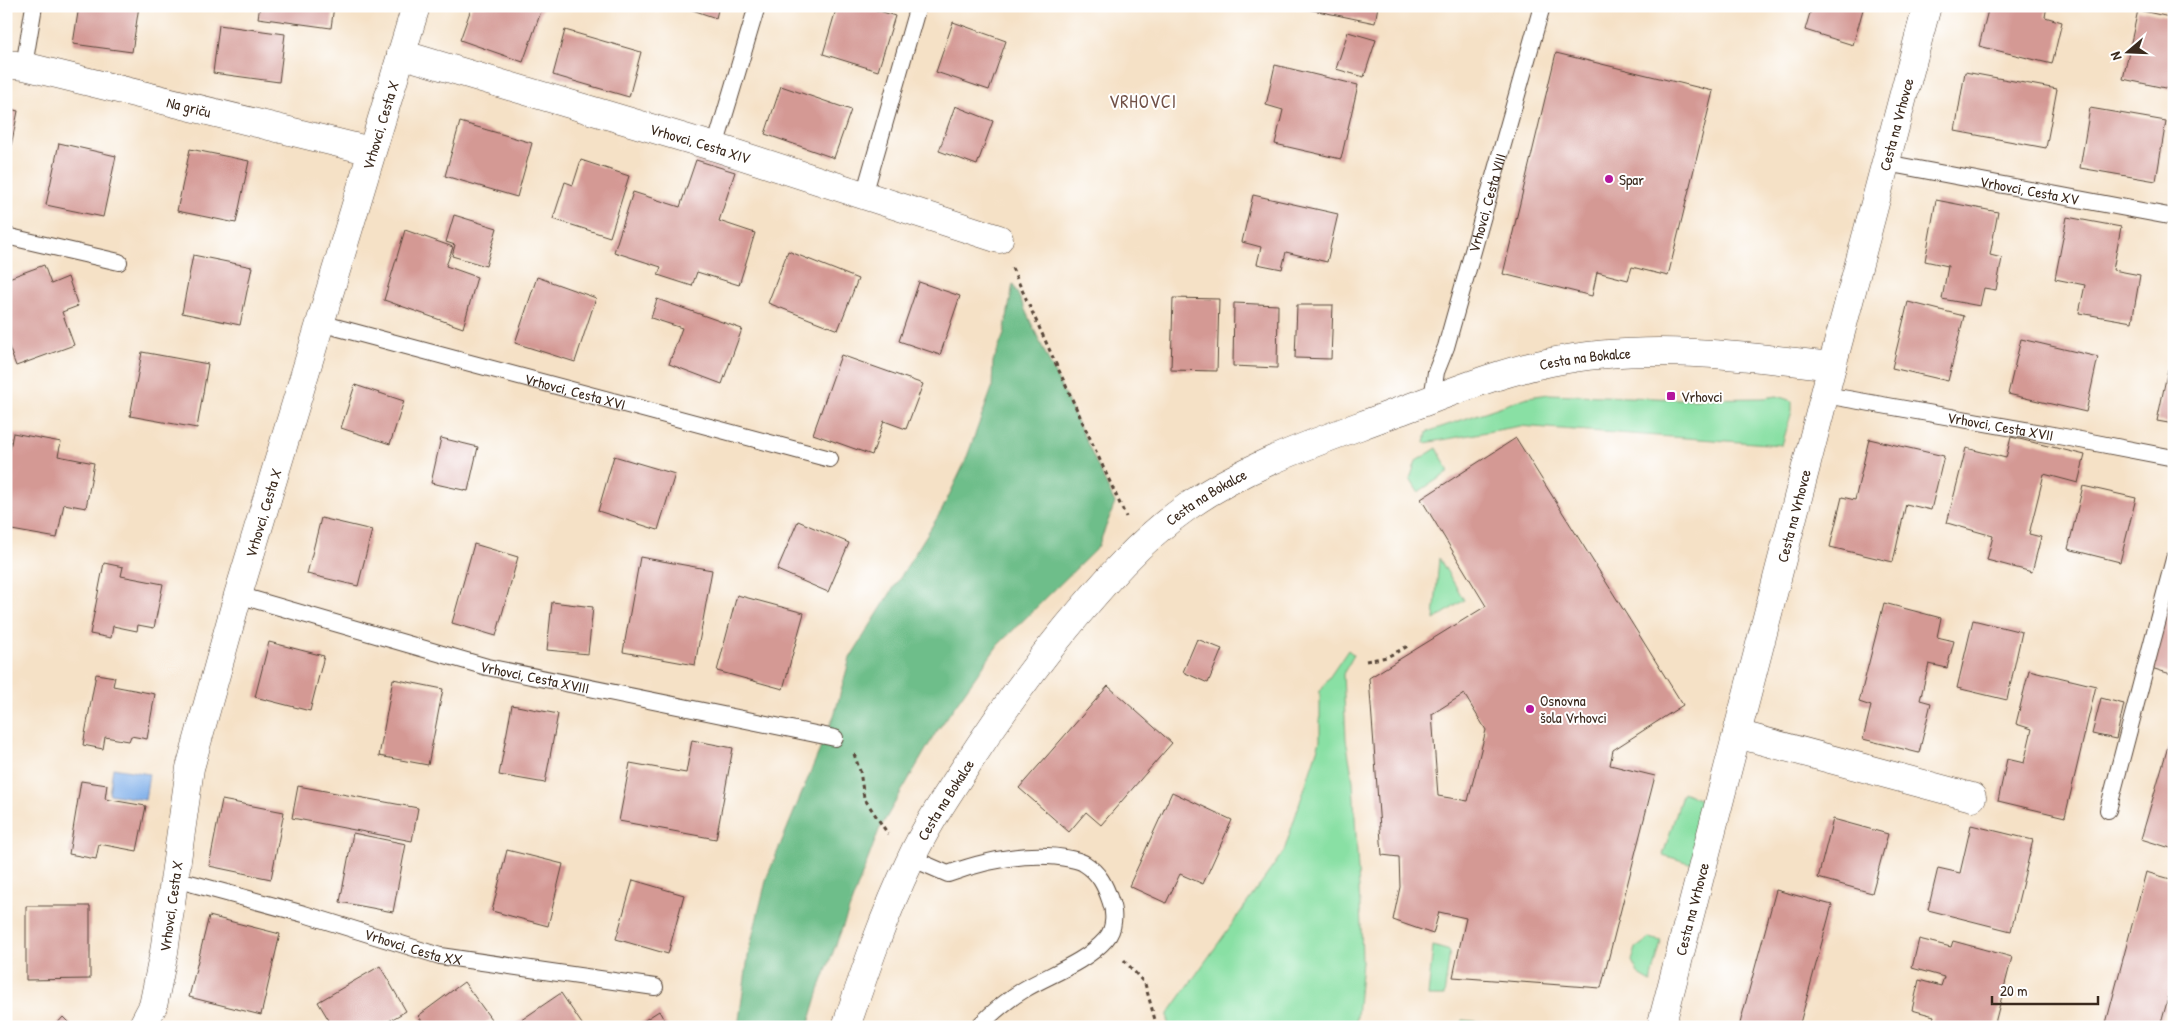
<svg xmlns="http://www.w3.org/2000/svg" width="2180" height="1033" font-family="'Patrick Hand',sans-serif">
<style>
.green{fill:#89e0a4;stroke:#628561}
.forest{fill:#6ebe8a;stroke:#547454}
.water{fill:#7eaee9;stroke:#5c6c84}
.building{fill:#d49994;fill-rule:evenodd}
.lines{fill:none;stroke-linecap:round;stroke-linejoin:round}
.lane-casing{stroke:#574537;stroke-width:18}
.street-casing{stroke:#574537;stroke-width:29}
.secondary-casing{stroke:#574537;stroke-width:29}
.path{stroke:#574537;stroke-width:3;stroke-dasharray:4 4;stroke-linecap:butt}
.lane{stroke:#fff;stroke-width:16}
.street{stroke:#fff;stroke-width:28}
.secondary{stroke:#fff;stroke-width:28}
.poi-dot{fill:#b5179e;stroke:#fff;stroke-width:2}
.labels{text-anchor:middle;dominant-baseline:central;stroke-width:4;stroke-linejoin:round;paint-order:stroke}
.street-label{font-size:15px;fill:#3b2a1e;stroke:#fff}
.poi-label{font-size:15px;fill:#3b2a1e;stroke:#fff;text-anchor:start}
.quarter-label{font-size:18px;letter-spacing:1px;fill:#715147;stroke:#fff}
</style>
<rect width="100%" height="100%" fill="#fff"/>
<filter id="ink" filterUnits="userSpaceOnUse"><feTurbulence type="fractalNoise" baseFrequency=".02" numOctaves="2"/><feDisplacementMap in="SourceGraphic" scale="10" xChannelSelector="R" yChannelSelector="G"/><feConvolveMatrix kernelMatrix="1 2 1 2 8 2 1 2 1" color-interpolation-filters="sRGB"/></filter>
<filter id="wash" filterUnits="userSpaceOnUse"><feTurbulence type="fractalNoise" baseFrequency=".0096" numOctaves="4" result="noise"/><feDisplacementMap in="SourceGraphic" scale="20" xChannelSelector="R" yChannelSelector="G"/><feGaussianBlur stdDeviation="1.12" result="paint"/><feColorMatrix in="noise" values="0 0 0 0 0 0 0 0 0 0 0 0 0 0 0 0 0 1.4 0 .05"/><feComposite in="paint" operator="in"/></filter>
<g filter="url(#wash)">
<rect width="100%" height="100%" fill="#f5e1c6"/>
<g class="green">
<polygon points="1549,394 1681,399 1764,398 1777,396 1792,401 1792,411 1782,445 1520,426 1425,443 1427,432 1528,397"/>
<polygon points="1437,448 1449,472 1418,492 1410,479 1416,461"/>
<polygon points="1439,558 1464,600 1434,620"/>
<polygon points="1348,650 1354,655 1343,674 1346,739 1353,781 1361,925 1362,962 1356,1027 1168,1027 1168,1014 1284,851 1320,741 1320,691"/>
<polygon points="1683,792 1708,803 1693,864 1663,855"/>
<polygon points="1650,938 1661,941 1651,982 1639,975 1632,961 1636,948"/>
<polygon points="1433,946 1450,951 1444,996 1428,996"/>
<polygon points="1462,1020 1535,1027 1461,1027"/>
</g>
<polygon class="forest" points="1013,284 1115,503 1098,547 998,645 935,734 879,830 820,987 808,1027 738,1027 749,950 767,877 835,713 850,658 942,510 965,462 992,388 993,362 1004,334"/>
<polygon class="water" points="113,768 149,774 145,800 109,794"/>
<g id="blocks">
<g class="building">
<polygon points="79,6 139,6 132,52 73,44"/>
<polygon points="260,6 334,6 331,28 258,18"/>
<polygon points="472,6 543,6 523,62 460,40"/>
<polygon points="681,6 719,6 716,18"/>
<polygon points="837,6 864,6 895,16 878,71 823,54"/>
<polygon points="1303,6 1378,6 1375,23 1303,8"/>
<polygon points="1812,6 1864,6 1853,45 1805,30"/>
<polygon points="1989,6 2047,6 2045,17 2062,22 2052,64 1979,46"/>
<polygon points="2138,10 2174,18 2174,90 2123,79"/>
<polygon points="953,22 1006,41 989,90 936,72"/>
<polygon points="219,25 285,34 279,82 213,73"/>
<polygon points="565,30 641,52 629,97 553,75"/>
<polygon points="1348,32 1376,40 1364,77 1336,69"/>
<polygon points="1556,53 1713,91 1668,276 1632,267 1628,280 1597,272 1592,296 1503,274"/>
<polygon points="1275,65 1358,85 1341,159 1275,144 1283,110 1266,105"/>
<polygon points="1965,72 2057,89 2046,148 1955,131"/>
<polygon points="781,86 851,110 834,158 765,134"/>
<polygon points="955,106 993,121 977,165 939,151"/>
<polygon points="6,108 18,111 7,166 6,166"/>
<polygon points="2090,108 2166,121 2156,181 2080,168"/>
<polygon points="460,122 532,143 517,197 445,176"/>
<polygon points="59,143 116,156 103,217 46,205"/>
<polygon points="190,149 249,161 236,223 177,211"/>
<polygon points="581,160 629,176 610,237 553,219 565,182 573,185"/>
<polygon points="696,160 735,172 719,221 755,233 739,285 697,272 692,286 658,275 661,267 614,252 633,192 680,207"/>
<polygon points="1253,195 1338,214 1327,262 1286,252 1282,269 1257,264 1261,247 1242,242"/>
<polygon points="1936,200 1998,212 1990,255 2002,258 1996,290 1984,288 1980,306 1942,299 1948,266 1925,261"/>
<polygon points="454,215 497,228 486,266 452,256 455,245 446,242"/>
<polygon points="2067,217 2121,227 2113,270 2140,275 2132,322 2079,313 2085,285 2055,279"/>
<polygon points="405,230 453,247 446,266 477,277 463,328 384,300"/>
<polygon points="788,251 858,279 838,330 768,303"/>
<polygon points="193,255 252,267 240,325 182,313"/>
<polygon points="44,265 51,284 68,277 78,306 62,312 74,345 16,366 6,339 6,290 9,288 6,279"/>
<polygon points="537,277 596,298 575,362 515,343"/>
<polygon points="919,282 960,296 940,355 899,341"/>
<polygon points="1173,298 1219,299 1217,371 1171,370"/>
<polygon points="657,299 742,329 722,384 669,364 682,328 651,318"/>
<polygon points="1908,302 1964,316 1948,381 1892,368"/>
<polygon points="1234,303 1278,305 1277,368 1233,366"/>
<polygon points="1297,305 1333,305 1331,359 1295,358"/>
<polygon points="2021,339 2098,357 2086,412 2008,394"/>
<polygon points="142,352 208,364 197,428 130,416"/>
<polygon points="841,355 923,384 906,429 884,421 872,455 813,434"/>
<polygon points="2168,369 2174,370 2174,424 2157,421"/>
<polygon points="355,385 404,401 390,444 341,428"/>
<polygon points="13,433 61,442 58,456 94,463 86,508 64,504 57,538 6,529 6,454 9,454"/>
<polygon points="2011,437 2085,455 2078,483 2044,474 2029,534 2041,537 2032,572 1987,560 1993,536 1947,523 1966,448 2006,458"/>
<polygon points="441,438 478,447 468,491 431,483"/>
<path d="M1516,438L1683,705L1613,750L1610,765L1655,776L1601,988L1453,977L1466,918L1439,912L1433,934L1393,920L1400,887L1399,857L1382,855L1369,678L1486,606L1421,499ZM1464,694L1486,730L1468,801L1438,796L1432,714Z"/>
<polygon points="1869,439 1944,456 1931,510 1906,504 1893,562 1830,547 1842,497 1855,500"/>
<polygon points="614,456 675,474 658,530 598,511"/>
<polygon points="2083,486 2136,498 2120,562 2068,549"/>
<polygon points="321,518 372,530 358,586 307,574"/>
<polygon points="798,521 849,543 828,592 777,570"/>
<polygon points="474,544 518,557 496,636 452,623"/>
<polygon points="640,557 712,570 695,665 623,652"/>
<polygon points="104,563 123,567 121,576 163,584 154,628 138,625 137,631 113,626 111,638 90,634"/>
<polygon points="2174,582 2174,675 2148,667"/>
<polygon points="737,595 804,613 783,689 717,671"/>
<polygon points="552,602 593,607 588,654 547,650"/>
<polygon points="1884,603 1941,618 1937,637 1954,641 1947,668 1929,664 1920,700 1931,703 1919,753 1863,739 1871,706 1859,702"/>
<polygon points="1973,620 2022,632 2007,700 1957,688"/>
<polygon points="1197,639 1222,649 1208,683 1183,672"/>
<polygon points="269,642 324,656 310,711 255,697"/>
<polygon points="2029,670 2096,686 2065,817 1998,801 2007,759 2024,763 2032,729 2016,724"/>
<polygon points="96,674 115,677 113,686 155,694 147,739 131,736 129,741 105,737 103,749 83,745"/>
<polygon points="393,679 443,689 428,765 379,756"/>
<polygon points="1108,686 1172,743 1101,825 1086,812 1069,832 1019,788"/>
<polygon points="2101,698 2124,704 2116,739 2092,734"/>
<polygon points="512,705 558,714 545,783 499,775"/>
<polygon points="2174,726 2174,849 2141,839"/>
<polygon points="692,740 733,748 716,839 619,821 630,763 686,773"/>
<polygon points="81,781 107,785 105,799 146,806 137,851 99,844 96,859 69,854"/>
<polygon points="298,786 418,808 412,841 292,818"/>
<polygon points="1172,792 1232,820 1203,884 1180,874 1166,903 1129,886"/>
<polygon points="222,800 284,812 271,879 209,866"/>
<polygon points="1833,819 1888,834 1872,893 1818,878"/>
<polygon points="1971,825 2033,840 2011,931 1928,910 1938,868 1960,873"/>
<polygon points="353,833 406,844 393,912 340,902"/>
<polygon points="507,850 563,864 548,926 492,911"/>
<polygon points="2146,872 2174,880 2174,977 2160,1027 2105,1027"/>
<polygon points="633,880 684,895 668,954 616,939"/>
<polygon points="1776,890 1832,905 1799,1027 1739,1027"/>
<polygon points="26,906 90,906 90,979 26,980"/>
<polygon points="209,916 280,934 261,1015 189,997"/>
<polygon points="1919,939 1951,947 1953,941 2012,957 1994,1027 1931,1027 1934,1016 1912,1010 1919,980 1941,986 1944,977 1912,968"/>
<polygon points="380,966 406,1011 379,1027 333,1027 318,1002"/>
<polygon points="464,982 491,1019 480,1027 427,1027 418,1016"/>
<polygon points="561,993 584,1027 511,1027"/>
<polygon points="659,1011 668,1027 634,1027"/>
<polygon points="63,1017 73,1027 54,1027"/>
</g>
</g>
</g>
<g filter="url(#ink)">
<use href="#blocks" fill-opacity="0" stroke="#574537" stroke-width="1"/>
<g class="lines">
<g class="lane-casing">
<g id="lane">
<polyline points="24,66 34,6"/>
<polyline points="715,147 757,6"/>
<path id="s1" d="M1886,163L2174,217"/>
<polyline points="864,195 918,6"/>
<polyline points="6,236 119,262"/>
<path id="s2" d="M320,323L830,459"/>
<path id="s3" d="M1825,395L2070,438L2174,458"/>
<path id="s4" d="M1432,399L1436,372L1446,347L1542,6"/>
<path id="s5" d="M238,595L487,667L835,738"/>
<polyline points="2108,810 2174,559"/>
<path d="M911,858L948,874C987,860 1030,850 1071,859C1075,860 1081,861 1085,864C1099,873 1105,885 1110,900C1115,912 1115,929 1106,939C1086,962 1051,974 1025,989C1008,999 992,1013 978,1027"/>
<path id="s6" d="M175,879L304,914L440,956L655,987"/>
</g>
</g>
<g class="street-casing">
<g id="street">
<path id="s7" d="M401,54L715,147L999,239"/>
<path id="s8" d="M6,64L24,66L371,151"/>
<polyline points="1737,734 1972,797"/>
<path id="s9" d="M142,1027L153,1006L164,952L190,768L238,595L416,6"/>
<path id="s10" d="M1661,1027L1832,366"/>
</g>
</g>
<g class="secondary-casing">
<g id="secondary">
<path id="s11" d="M846,1027C865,971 884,915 910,861C924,830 944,800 963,771C995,721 1029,673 1067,627C1103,584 1140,540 1187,507C1248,464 1320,441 1389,415C1443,396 1495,373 1551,362C1643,343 1740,355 1832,366L1927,6"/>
</g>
</g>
<g class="path">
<polyline points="1012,268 1126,517"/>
<polyline points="1366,661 1387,657 1410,645"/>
<polyline points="854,754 860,771 864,798 888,834"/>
<polyline points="1124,960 1145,984 1157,1027"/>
</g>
<use href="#lane" class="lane"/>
<use href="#street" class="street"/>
<use href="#secondary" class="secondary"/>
</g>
</g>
<g class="poi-dot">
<circle cx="1609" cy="179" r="5"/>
<rect x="1666" y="391" width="10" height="10" rx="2.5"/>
<circle cx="1530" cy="709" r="5"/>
</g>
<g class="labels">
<g class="street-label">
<text stroke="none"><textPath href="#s8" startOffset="188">Na griču</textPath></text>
<text stroke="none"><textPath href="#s9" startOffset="935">Vrhovci, Cesta X</textPath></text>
<text stroke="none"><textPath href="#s11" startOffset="1556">Cesta na Vrhovce</textPath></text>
<text stroke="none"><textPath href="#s7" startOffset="312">Vrhovci, Cesta XIV</textPath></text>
<text stroke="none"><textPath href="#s1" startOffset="146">Vrhovci, Cesta XV</textPath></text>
<text stroke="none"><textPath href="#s4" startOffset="204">Vrhovci, Cesta VIII</textPath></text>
<text stroke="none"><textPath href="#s11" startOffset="1058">Cesta na Bokalce</textPath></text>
<text stroke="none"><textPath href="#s2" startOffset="264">Vrhovci, Cesta XVI</textPath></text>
<text stroke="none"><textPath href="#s3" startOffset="178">Vrhovci, Cesta XVII</textPath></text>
<text stroke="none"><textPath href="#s11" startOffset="652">Cesta na Bokalce</textPath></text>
<text stroke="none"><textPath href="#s9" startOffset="530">Vrhovci, Cesta X</textPath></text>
<text stroke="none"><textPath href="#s10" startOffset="528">Cesta na Vrhovce</textPath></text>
<text stroke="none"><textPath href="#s5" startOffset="308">Vrhovci, Cesta XVIII</textPath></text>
<text stroke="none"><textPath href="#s11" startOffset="249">Cesta na Bokalce</textPath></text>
<text stroke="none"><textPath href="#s9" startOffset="125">Vrhovci, Cesta X</textPath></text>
<text stroke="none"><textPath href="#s10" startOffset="122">Cesta na Vrhovce</textPath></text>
<text stroke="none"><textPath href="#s6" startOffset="248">Vrhovci, Cesta XX</textPath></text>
</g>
<g class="poi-label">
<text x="1619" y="179">Spar</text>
<text x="1681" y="396">Vrhovci</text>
<text x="1540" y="700">Osnovna<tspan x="1540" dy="17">šola Vrhovci</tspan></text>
</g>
<g class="quarter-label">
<text x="1143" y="101">VRHOVCI</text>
</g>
</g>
<rect width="2180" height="1033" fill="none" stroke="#fff" stroke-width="25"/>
<g transform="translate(2128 52) rotate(251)" stroke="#ffffff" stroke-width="4" paint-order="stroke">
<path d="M0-4L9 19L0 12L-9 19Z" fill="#3b2a1e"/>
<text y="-8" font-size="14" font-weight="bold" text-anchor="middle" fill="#3b2a1e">N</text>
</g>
<path d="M1992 996v8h106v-8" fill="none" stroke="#3b2a1e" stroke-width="2.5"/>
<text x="2000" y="996" font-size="15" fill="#3b2a1e" stroke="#ffffff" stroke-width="4" paint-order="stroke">20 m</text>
</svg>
